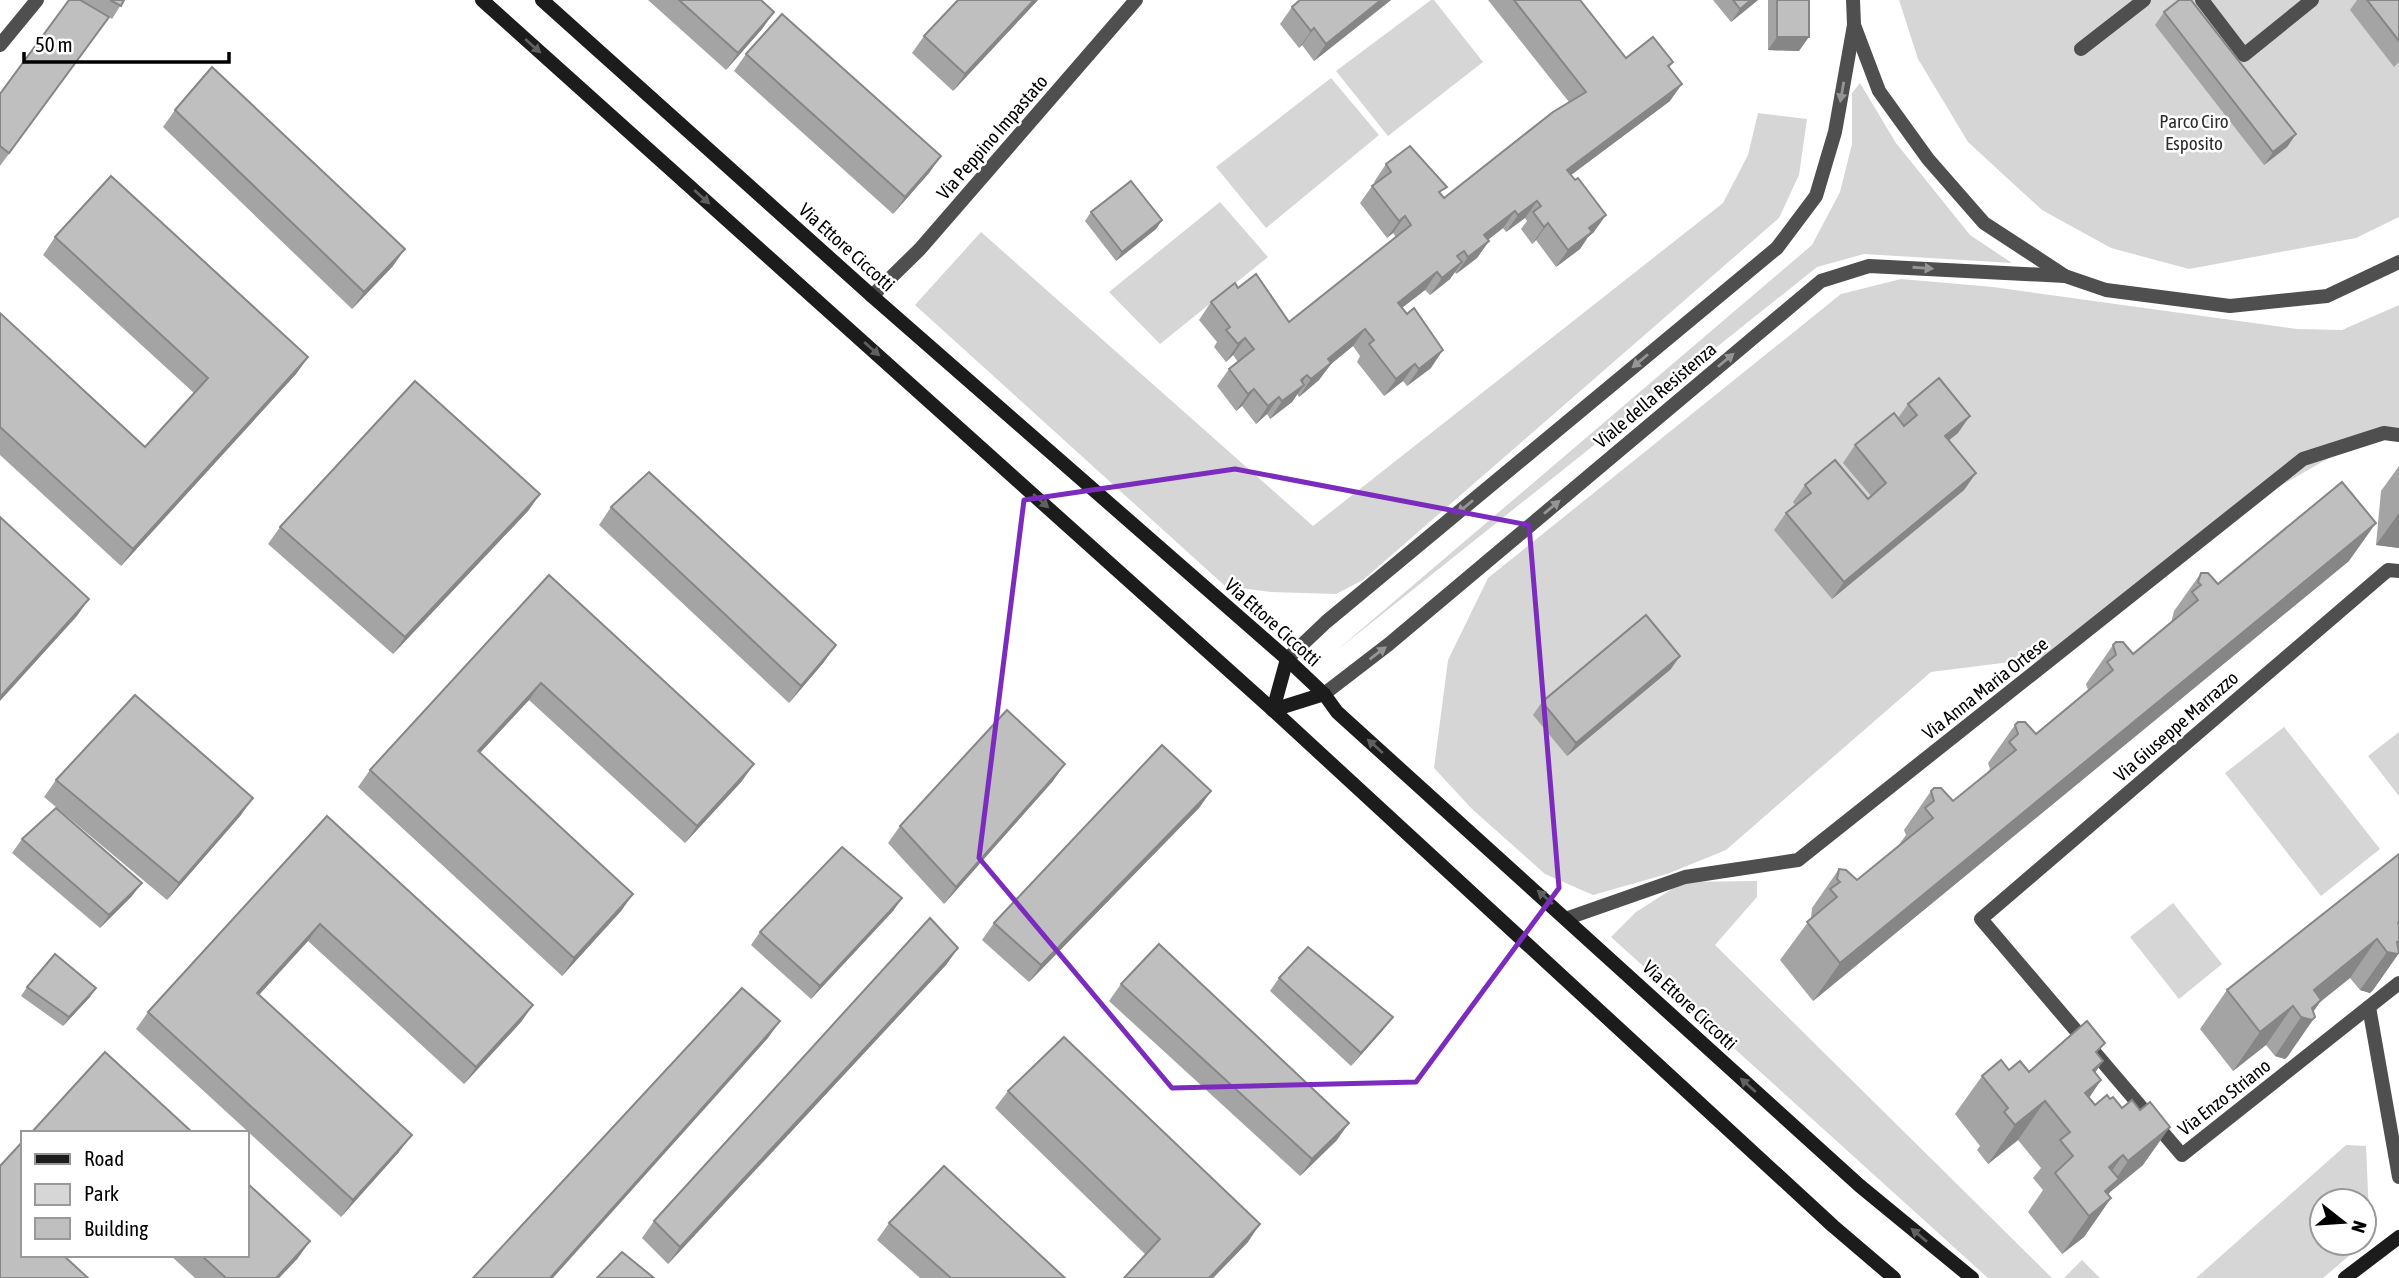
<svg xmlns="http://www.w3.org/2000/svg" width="2399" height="1278" font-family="'Asap Condensed',sans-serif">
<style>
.green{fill:#d6d6d6}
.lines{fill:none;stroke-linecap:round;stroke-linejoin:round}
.lane{stroke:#4f4f4f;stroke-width:14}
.street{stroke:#4f4f4f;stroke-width:14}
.secondary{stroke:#1c1c1c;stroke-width:14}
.wall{fill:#a4a4a4}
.shaded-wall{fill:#868686}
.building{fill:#bfbfbf;stroke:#868686;stroke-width:2}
.oneway{fill:#606060}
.oneway2{fill:#959595}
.marked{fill:none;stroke:#7b2cbf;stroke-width:5;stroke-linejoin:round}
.labels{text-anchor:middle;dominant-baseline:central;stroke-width:5;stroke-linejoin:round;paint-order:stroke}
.park-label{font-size:19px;fill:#2d2d2d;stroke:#fff}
.street-label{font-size:19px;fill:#000;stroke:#fff}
</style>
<rect width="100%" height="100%" fill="#fff"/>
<g class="green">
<polygon points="1431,0 1434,0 1483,62 1388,136 1336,71"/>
<polygon points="1899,0 2399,0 2399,217 2356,238 2189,269 2111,248 2042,210 1968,142 1918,59"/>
<polygon points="1331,78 1379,135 1266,228 1216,167"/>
<polygon points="1860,83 1896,143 1970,235 2012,263 1864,254 1817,267 1336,651 1812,245 1840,192 1852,144 1852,93"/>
<polygon points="1758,113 1807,119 1799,175 1779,218 1363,580 1336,594 1271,592 1225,586 915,305 981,232 1313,526 1723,203 1748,155"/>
<polygon points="1220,202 1268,257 1160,344 1109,292"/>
<polygon points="1901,279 1993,287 2297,329 2342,330 2399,305 2399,439 2359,441 2243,507 2057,656 1931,672 1726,850 1667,874 1593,895 1545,874 1472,809 1434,768 1448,660 1488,578 1841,294"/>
<polygon points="2284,727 2380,849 2321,896 2225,773"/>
<polygon points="2399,732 2399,796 2368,756"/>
<polygon points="1757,881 1757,897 1715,945 2052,1278 1988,1278 1611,937 1636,912 1683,882"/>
<polygon points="2173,903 2222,964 2179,999 2130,937"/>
<polygon points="2346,1145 2366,1146 2370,1237 2364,1243 2364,1201 2322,1201 2322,1243 2364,1243 2323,1278 2196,1278"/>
<polygon points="2082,1260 2100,1278 2064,1278"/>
</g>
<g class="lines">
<g class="lane">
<polyline points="2202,0 2244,55 2312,0"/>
<polyline points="2081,49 2144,0"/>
<polyline points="2369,1007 2399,1177"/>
</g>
<g class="street">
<polyline points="1853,0 1854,25 1879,91 1928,159 1984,223 2065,276 2106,290 2230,306 2327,296 2399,262"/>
<polyline points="0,45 37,0"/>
<polyline points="872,296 920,249 1136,0"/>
<polyline points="2399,571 2388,570 1981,919 2182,1155 2399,983"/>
<polyline points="1287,659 1326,622 1777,248 1816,196 1835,132 1854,25"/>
<polyline points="1324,694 1389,644 1821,281 1869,266 2065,276"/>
<polyline points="1568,918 1685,877 1798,860 2303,459 2384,433 2399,435"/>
</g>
<g class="secondary">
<polyline points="482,0 1273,710 1833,1226 1894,1278"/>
<polyline points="542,0 872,296 1287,659 1324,694 1337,712 1860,1186 1972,1278"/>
<polyline points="1273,710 1324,694"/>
<polyline points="1273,710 1287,659"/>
<polyline points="2345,1278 2399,1237"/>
</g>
</g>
<g class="wall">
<polygon points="69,0 124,0 112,19 109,17 0,166 0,94"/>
<polygon points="648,0 761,0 774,12 762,29 726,70"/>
<polygon points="958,0 1038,0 953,91 912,53 924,36"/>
<polygon points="1391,0 1314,61 1302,45 1299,48 1280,24 1292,7"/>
<polygon points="1488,0 1580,0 1626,58 1673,62 1669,68 1670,101 1571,175 1594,232 1588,237 1580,249 1556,267 1536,240 1532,244 1521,229 1527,221 1525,218 1506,232 1503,228 1488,240 1489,241 1477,258 1456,274 1455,272 1450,279 1430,295 1425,290 1402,308 1431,368 1407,386 1403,381 1384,396 1357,362 1360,356 1353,346 1331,364 1319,380 1299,397 1297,394 1292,402 1270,419 1267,414 1256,424 1242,406 1236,411 1217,386 1229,369 1238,362 1233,355 1226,362 1214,347 1217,342 1199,320 1211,302 1238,288 1289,322 1396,237 1393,233 1387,238 1360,203 1372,186 1376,184 1374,182 1386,164 1441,195 1444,198 1569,102"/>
<polygon points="1713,0 1758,0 1731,22"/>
<polygon points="1768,0 1809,0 1799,51 1768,50"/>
<polygon points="2357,0 2399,0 2399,62 2394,67 2350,10"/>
<polygon points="2164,12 2296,134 2287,147 2264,165 2155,25"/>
<polygon points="746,54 941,156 929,173 893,214 734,71"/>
<polygon points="175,110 393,266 352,309 163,127"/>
<polygon points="1091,212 1162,220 1156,229 1116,261 1085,221"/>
<polygon points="55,237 308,357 296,374 121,566 0,455 0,313 145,447 194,393 43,255"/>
<polygon points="1908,404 1958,433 1949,440 1976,473 1964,490 1832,599 1774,530 1786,513 1795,505 1793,502 1805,485 1868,499 1871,496 1843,463 1855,445 1898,418"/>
<polygon points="2399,466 2399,548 2376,545 2381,491"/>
<polygon points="540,494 528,511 393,654 268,544 280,527"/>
<polygon points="611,507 824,662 789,703 599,525"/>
<polygon points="2349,561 1813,1001 1780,960 1811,918 1812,908 1839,869 1857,880 1898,846 1906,835 1904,830 1931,791 1953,801 1985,775 1990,769 1988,763 2015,725 2036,734 2086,693 2088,690 2086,684 2113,645 2133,654 2171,623 2174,611 2201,573 2218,584"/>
<polygon points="549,575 742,781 685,843 529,700 480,753 633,894 621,911 562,976 358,787 370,770"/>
<polygon points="1671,669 1567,756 1533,715 1542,702"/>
<polygon points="56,780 241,815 167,900 44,797"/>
<polygon points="1053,781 944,904 888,843 900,826"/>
<polygon points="1211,791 1199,808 1029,982 982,940 994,923"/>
<polygon points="327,816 533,1005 521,1022 464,1084 308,941 259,995 399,1152 341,1217 136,1029 148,1012"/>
<polygon points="22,839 132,896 100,928 12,853"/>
<polygon points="2399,854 2399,953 2373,990 2370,993 2360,990 2350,978 2320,1002 2313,1012 2288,1056 2285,1059 2275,1056 2266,1045 2233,1071 2200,1029 2227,990"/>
<polygon points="902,898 893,911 811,999 751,945 760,932"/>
<polygon points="958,948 946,965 668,1264 642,1238 654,1221"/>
<polygon points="1279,978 1383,1030 1351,1066 1270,991"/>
<polygon points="1121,984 1337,1140 1300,1176 1109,1001"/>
<polygon points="27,987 90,997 63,1026 21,996"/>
<polygon points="2098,1054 2103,1061 2095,1073 2101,1080 2089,1098 2095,1105 2110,1099 2122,1108 2140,1110 2143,1165 2110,1192 2108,1195 2111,1198 2084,1237 2062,1254 2028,1212 2043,1190 2033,1178 2041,1168 2018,1140 1988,1164 1977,1150 1980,1146 1955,1114 1982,1076 2009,1070 2029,1072"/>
<polygon points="1008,1091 1248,1242 1213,1278 1124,1278 1146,1255 995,1108"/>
<polygon points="889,1223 1065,1278 920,1278 877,1240"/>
<polygon points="170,1255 247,1255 298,1258 279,1278 195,1278"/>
</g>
<g class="shaded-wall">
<polygon points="1034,0 1038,0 953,91 965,74"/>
<polygon points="1381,0 1391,0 1314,61 1326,44"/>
<polygon points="1751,0 1758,0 1731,22 1740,9"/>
<polygon points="774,12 762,29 726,70 738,53"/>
<polygon points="1314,28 1302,45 1299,48 1311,31"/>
<polygon points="1777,37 1809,37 1799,51 1768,50"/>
<polygon points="1682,84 1670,101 1555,187 1567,170"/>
<polygon points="2296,134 2287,147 2264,165 2273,152"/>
<polygon points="941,156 929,173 893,214 905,197"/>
<polygon points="1537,201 1525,218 1506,232 1518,215"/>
<polygon points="1515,211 1503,228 1472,252 1484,235"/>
<polygon points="1606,215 1594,232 1588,237 1580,249 1556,267 1568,250 1589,228"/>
<polygon points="1405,216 1393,233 1387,238 1399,221"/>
<polygon points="1162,220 1156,229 1116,261 1122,252"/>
<polygon points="1548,223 1536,240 1532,244 1544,227"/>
<polygon points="1489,241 1477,258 1456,274 1468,257"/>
<polygon points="405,249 393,266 352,309 364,292"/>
<polygon points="1462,262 1450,279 1430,295 1442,278"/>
<polygon points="1437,272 1425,290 1386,320 1398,303"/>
<polygon points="1365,329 1353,346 1331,364 1319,380 1299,397 1311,379 1328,359"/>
<polygon points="1245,338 1233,355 1226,362 1238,344"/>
<polygon points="1443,350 1431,368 1407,386 1419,369"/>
<polygon points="308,357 296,374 121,566 133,549"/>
<polygon points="1415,364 1403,381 1384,396 1396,379"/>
<polygon points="1307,375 1297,390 1304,385 1292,402 1270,419 1282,401 1301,380"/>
<polygon points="1254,389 1242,406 1236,411 1248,394"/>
<polygon points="1279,397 1267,414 1256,424 1268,406"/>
<polygon points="1970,416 1958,433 1933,453 1945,436"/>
<polygon points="1976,473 1964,490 1832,599 1844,582"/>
<polygon points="540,494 528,511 393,654 405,637"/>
<polygon points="2399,513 2399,548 2376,545"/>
<polygon points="2376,523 2349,561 1813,1001 1840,963"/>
<polygon points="89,599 77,616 0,701 0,697"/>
<polygon points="836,645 824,662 789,703 801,686"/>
<polygon points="1680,656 1671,669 1567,756 1576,743"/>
<polygon points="541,683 529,700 466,768 478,751"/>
<polygon points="754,764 742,781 685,843 697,826"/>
<polygon points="1065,764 1053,781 944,904 956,887"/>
<polygon points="1211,791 1199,808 1029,982 1041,965"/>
<polygon points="253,798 241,815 167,900 179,883"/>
<polygon points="142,883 132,896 100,928 109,915"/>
<polygon points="633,894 621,911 562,976 574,958"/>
<polygon points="902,898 893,911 811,999 820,986"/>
<polygon points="320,924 308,941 245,1010 257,993"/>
<polygon points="2377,939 2350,978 2320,1002 2308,1019 2315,1017 2288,1056 2285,1059 2275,1056 2301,1017 2314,990"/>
<polygon points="2399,941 2399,946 2393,953 2399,953 2373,990 2370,993 2360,990 2387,952"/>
<polygon points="958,948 946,965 668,1264 680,1247"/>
<polygon points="96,988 90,997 63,1026 69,1017"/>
<polygon points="533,1005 521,1022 464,1084 476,1067"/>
<polygon points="2293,1006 2266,1045 2233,1071 2260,1032"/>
<polygon points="1393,1017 1383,1030 1351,1066 1361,1053"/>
<polygon points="780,1021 768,1038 553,1278 550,1278"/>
<polygon points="2103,1061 2076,1100 2093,1070"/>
<polygon points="2101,1080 2075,1118 2085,1093"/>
<polygon points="2045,1101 2018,1140 1988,1164 2015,1125"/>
<polygon points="1349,1123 1337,1140 1300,1176 1312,1159"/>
<polygon points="2170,1127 2143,1165 2110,1192 2099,1208 2111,1198 2084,1237 2062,1254 2089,1216 2105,1191 2111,1186 2128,1161"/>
<polygon points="412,1135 399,1152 341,1217 353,1200"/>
<polygon points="2123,1155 2096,1194 2109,1167"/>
<polygon points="1260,1224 1248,1242 1213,1278 1209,1278"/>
<polygon points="310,1241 298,1258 279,1278 276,1278"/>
</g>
<g class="building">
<polygon points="69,0 80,0 109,17 9,153 0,146 0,94"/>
<polygon points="110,0 124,0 121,6"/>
<polygon points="679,0 761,0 774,12 738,53"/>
<polygon points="958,0 1034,0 965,74 924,36"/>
<polygon points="1300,0 1381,0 1326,44 1314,28 1311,31 1292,7"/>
<polygon points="1514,0 1580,0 1626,58 1653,37 1673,62 1668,66 1682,84 1567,170 1575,180 1578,178 1606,215 1589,228 1592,232 1568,250 1548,223 1544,227 1533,212 1541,206 1537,201 1518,215 1515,211 1484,235 1489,241 1468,257 1464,251 1457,256 1462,262 1442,278 1437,272 1398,303 1407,314 1414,308 1443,350 1419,369 1415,364 1396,379 1369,344 1374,340 1365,329 1328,359 1331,363 1311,379 1307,375 1301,380 1304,385 1282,401 1279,397 1268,406 1254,389 1248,394 1229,369 1254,349 1245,338 1238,344 1226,330 1230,327 1211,302 1235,283 1238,288 1256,274 1289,322 1411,225 1405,216 1399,221 1372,186 1391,172 1386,164 1410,146 1447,187 1439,192 1444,198 1553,112 1586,92"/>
<polygon points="1733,0 1751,0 1740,9"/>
<rect x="1777" y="0" width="32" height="37"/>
<polygon points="2179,0 2191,0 2296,134 2273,152 2164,12"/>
<polygon points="2367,0 2399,0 2399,41"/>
<polygon points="782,14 941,156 905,197 746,54"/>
<polygon points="212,67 405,249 364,292 175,110"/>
<polygon points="111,176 308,357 133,549 0,427 0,313 145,447 208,378 55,237"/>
<polygon points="1131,181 1162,220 1122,252 1091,212"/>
<polygon points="1939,378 1970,416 1945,436 1976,473 1844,582 1786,513 1811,493 1805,485 1835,460 1868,499 1886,483 1855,445 1894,413 1904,426 1917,415 1908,404"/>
<polygon points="415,381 540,494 405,637 280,527"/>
<polygon points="649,472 836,645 801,686 611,507"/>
<polygon points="2342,482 2376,523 1840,963 1807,922 1837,897 1830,889 1840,882 1837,879 1839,869 1846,870 1857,880 1933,818 1925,808 1934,801 1931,791 1934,788 1941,788 1953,801 2016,750 2009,742 2018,734 2015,725 2018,722 2025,722 2036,734 2113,670 2107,662 2116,655 2113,645 2116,642 2123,642 2133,654 2198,600 2192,592 2201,585 2198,582 2201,573 2208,573 2218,584"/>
<polygon points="0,517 89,599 0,697"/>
<polygon points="549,575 754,764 697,826 541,683 478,751 633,894 574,958 370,770"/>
<polygon points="1646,615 1680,656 1576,743 1542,702"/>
<polygon points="135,695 253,798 179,883 56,780"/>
<polygon points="1007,710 1065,764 956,887 900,826"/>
<polygon points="1162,745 1211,791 1041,965 994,923"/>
<polygon points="56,808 142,883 109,915 22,839"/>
<polygon points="327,816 533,1005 476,1067 320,924 257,993 412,1135 353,1200 148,1012"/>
<polygon points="842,847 902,898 820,986 760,932"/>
<polygon points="2399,854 2399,922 2398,923 2399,925 2399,941 2397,942 2399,953 2397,954 2387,952 2377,939 2314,990 2321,1000 2312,1008 2315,1017 2312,1020 2301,1017 2293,1006 2260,1032 2227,990"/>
<polygon points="930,918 958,948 680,1247 654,1221"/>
<polygon points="1159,944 1349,1123 1312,1159 1121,984"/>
<polygon points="1308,947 1393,1017 1361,1053 1279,978"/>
<polygon points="55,954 96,988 69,1017 27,987"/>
<polygon points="742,988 780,1021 550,1278 473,1278"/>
<polygon points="2087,1021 2105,1043 2096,1052 2103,1061 2093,1070 2101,1080 2085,1093 2095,1105 2107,1095 2110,1099 2113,1097 2122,1108 2132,1100 2140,1110 2150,1102 2170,1127 2128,1161 2123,1155 2109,1167 2119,1179 2105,1191 2111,1198 2089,1216 2055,1173 2073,1156 2060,1140 2070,1132 2045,1101 2015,1125 2004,1112 2008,1108 1982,1076 2001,1060 2009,1070 2020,1061 2029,1072"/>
<polygon points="1064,1037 1260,1224 1209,1278 1124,1278 1160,1239 1008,1091"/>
<polygon points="105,1052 193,1133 31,1133"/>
<polygon points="23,1141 23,1255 63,1255 88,1278 0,1278 0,1166"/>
<polygon points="944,1166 1065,1278 951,1278 889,1223"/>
<polygon points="247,1183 310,1241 276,1278 226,1278 201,1255 247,1255"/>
<polygon points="622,1252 654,1278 597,1278"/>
</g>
<defs><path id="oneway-solid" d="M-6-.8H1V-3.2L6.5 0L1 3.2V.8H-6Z" transform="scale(1.75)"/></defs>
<g class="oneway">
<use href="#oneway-solid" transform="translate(533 46) rotate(42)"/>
<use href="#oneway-solid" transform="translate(702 197) rotate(42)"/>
<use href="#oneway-solid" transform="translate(872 349) rotate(42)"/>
<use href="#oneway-solid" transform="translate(1041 501) rotate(42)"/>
<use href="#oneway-solid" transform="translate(1375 746) rotate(-138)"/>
<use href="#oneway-solid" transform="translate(1545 897) rotate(-138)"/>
<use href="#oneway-solid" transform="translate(1748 1085) rotate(-138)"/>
<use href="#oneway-solid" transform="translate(1919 1235) rotate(-140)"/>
</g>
<g class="oneway2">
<use href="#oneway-solid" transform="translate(1842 92) rotate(100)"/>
<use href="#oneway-solid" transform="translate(1923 268) rotate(4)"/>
<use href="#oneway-solid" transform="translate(1726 360) rotate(-40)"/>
<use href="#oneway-solid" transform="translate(1640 361) rotate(140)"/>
<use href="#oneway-solid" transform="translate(1465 507) rotate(140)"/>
<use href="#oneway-solid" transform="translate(1552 507) rotate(-40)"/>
<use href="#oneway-solid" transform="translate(1378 653) rotate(-37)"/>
</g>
<path class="marked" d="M1235,469L1529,525L1559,888L1416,1082L1172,1088L979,858L1024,500Z"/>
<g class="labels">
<g class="park-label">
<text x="2194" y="121">Parco Ciro<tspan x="2194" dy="22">Esposito</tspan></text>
</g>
<g class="street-label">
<text transform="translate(992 137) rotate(-49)">Via Peppino Impastato</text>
<text transform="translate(847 247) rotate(42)">Via Ettore Ciccotti</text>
<text transform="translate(1655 395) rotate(-40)">Viale della Resistenza</text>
<text transform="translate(1273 622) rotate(42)">Via Ettore Ciccotti</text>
<text transform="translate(1985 688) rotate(-38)">Via Anna Maria Ortese</text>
<text transform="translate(2176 726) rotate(-41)">Via Giuseppe Marrazzo</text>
<text transform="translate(1690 1005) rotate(43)">Via Ettore Ciccotti</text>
<text transform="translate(2224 1097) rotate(-38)">Via Enzo Striano</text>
</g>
</g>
<rect x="21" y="1131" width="228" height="126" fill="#ffffff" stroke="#999999" stroke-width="2"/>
<rect x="35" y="1154" width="35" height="10" fill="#1c1c1c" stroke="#999999" stroke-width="2"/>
<text x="84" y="1166" font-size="21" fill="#000000">Road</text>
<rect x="35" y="1184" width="35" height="21" fill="#d6d6d6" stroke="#999999" stroke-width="2"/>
<text x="84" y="1201" font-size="21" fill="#000000">Park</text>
<rect x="35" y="1218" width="35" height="21" fill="#bfbfbf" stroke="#999999" stroke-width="2"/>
<text x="84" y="1236" font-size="21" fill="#000000">Building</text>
<g transform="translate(2343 1222) rotate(107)"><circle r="33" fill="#ffffff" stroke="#999999" stroke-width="2"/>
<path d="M0-5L12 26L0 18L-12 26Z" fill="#000000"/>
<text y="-10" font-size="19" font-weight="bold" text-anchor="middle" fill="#000000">N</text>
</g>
<path d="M24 52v10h205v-10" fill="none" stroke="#000000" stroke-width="3.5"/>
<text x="35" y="52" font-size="21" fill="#000000" stroke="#ffffff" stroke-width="5" paint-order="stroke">50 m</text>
</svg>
